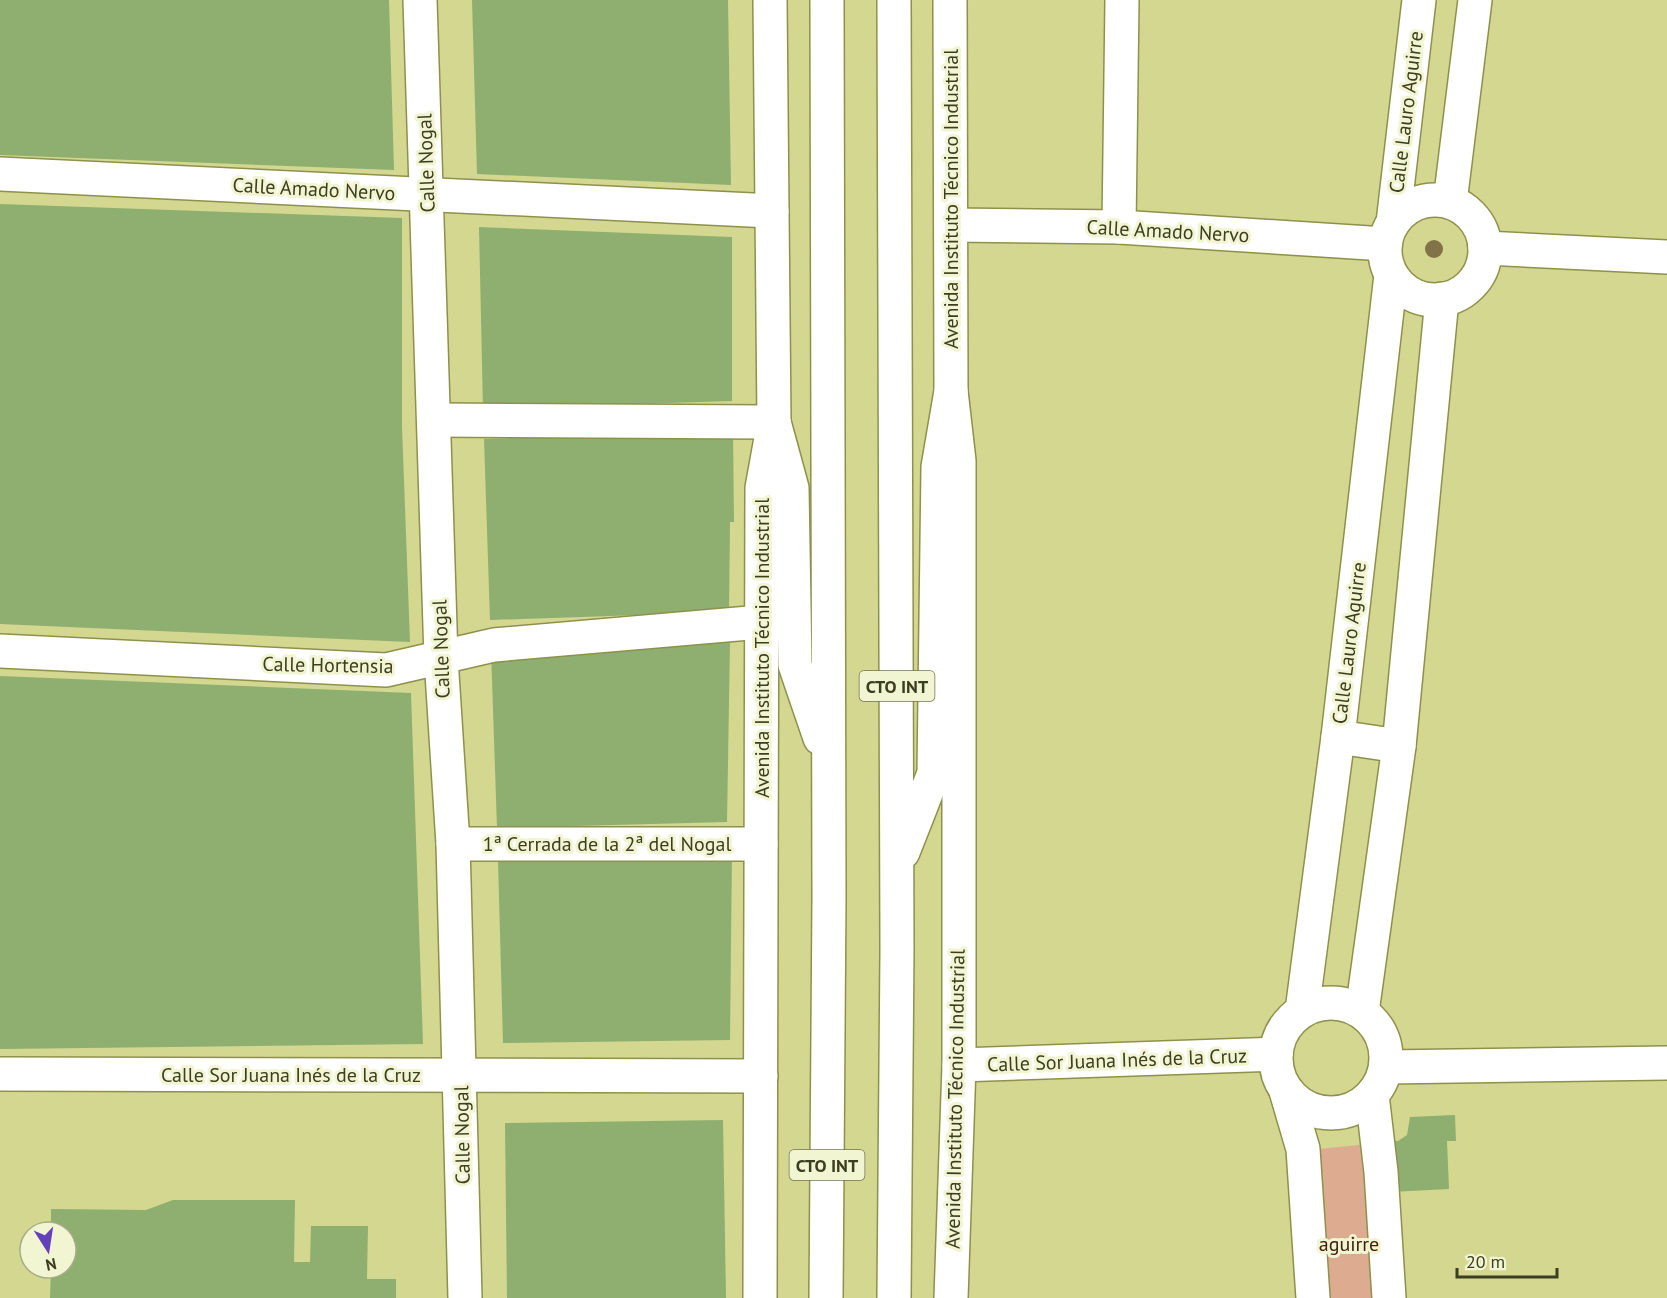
<svg xmlns="http://www.w3.org/2000/svg" width="1667" height="1298" font-family="'PT Sans',sans-serif">
<style>
.green{fill:#ddac90}
.building{fill:#8eaf70}
.lines{fill:none;stroke-linecap:round;stroke-linejoin:round}
.minor-casing{stroke:#8e914b;stroke-width:36}
.major-casing{stroke:#8e914b;stroke-width:36}
.highway-casing{stroke:#8e914b;stroke-width:36}
.minor{stroke:#fff;stroke-width:33}
.major{stroke:#fff;stroke-width:33}
.highway{stroke:#fff;stroke-width:33}
.tree{fill:#827248}
.labels{text-anchor:middle;dominant-baseline:central;stroke-width:6;stroke-linejoin:round;paint-order:stroke}
.shield{fill:#f2f5d2;stroke:#737555;stroke-width:1.5}
.shield-label{font-size:18px;font-weight:bold;fill:#3c3e20}
.street-label{font-size:20px;fill:#3c3e20;stroke:#f2f5d2}
.park-label{font-size:20px;fill:#3f200d;stroke:#f2f5d2}
</style>
<rect width="100%" height="100%" fill="#d3d78f"/>
<polygon class="green" points="1369,1144 1378,1298 1327,1298 1318,1149"/>
<g class="building">
<polygon points="0,0 389,0 394,170 0,155"/>
<polygon points="472,0 728,0 731,185 477,174"/>
<polygon points="0,204 402,218 402,427 410,642 0,624"/>
<polygon points="479,227 732,237 732,401 483,409"/>
<polygon points="733,431 734,522 730,522 729,612 490,620 484,439"/>
<polygon points="730,642 727,822 497,828 491,650"/>
<polygon points="0,676 411,693 423,1044 0,1049"/>
<polygon points="732,851 730,1040 503,1043 498,861 653,856"/>
<polygon points="1455,1115 1456,1141 1447,1141 1449,1189 1391,1192 1390,1141 1398,1141 1407,1135 1410,1117"/>
<polygon points="723,1120 726,1298 507,1298 505,1123"/>
<polygon points="173,1200 295,1200 294,1262 310,1262 311,1226 368,1226 367,1279 396,1279 396,1298 50,1298 51,1268 66,1268 66,1232 51,1232 51,1209 146,1210"/>
</g>
<g class="lines">
<g class="minor-casing">
<g id="minor">
<polyline points="420,0 441,658 453,844 465,1298"/>
<polyline points="0,174 772,211"/>
<circle cx="1435" cy="250" r="50"/>
<polyline points="1450,202 1475,0"/>
<polyline points="1393,223 1419,0"/>
<polyline points="951,225 1119,227 1385,244"/>
<polyline points="1119,227 1122,0"/>
<polyline points="1485,248 1667,257"/>
<polyline points="434,420 774,422"/>
<polyline points="0,651 386,670 494,645 761,622"/>
<polyline points="1338,737 1399,746"/>
<polyline points="453,844 761,844"/>
<circle cx="1331" cy="1058" r="55"/>
<polyline points="1302,1011 1338,737 1391,275"/>
<polyline points="1362,1012 1399,746 1442,299"/>
<polyline points="959,1065 1276,1054"/>
<polyline points="1386,1067 1667,1063"/>
<polyline points="0,1074 761,1076"/>
<polyline points="1286,1091 1303,1149 1313,1298"/>
<polyline points="1372,1095 1381,1172 1389,1298"/>
</g>
</g>
<g class="major-casing">
<g id="major">
<polyline points="950,0 951,391 959,461 959,1065 951,1298"/>
<polyline points="760,1298 762,488 774,422 770,0"/>
</g>
</g>
<g class="highway-casing">
<g id="highway">
<polyline points="894,0 897,950 894,1298"/>
<polyline points="774,422 792,488 795,665 820,738"/>
<polyline points="903,852 934,773 938,467 951,391"/>
<polyline points="826,1298 829,898 827,0"/>
</g>
</g>
<use href="#minor" class="minor"/>
<use href="#major" class="major"/>
<use href="#highway" class="highway"/>
</g>
<circle class="tree" cx="1434" cy="249" r="9"/>
<g class="labels">
<g class="shield">
<rect x="859.5" y="671" width="75" height="30" rx="4.5"/>
<rect x="789.5" y="1150" width="75" height="30" rx="4.5"/>
</g>
<g class="shield-label">
<text x="897" y="686">CTO INT</text>
<text x="827" y="1165">CTO INT</text>
</g>
<g class="street-label">
<text transform="translate(1406 112) rotate(-83)">Calle Lauro Aguirre</text>
<text transform="translate(426 163) rotate(-92)">Calle Nogal</text>
<text transform="translate(314 189) rotate(3)">Calle Amado Nervo</text>
<text transform="translate(951 199) rotate(-90)">Avenida Instituto Técnico Industrial</text>
<text transform="translate(1168 231) rotate(3)">Calle Amado Nervo</text>
<text transform="translate(1349 643) rotate(-83)">Calle Lauro Aguirre</text>
<text transform="translate(762 648) rotate(-90)">Avenida Instituto Técnico Industrial</text>
<text transform="translate(441 649) rotate(-92)">Calle Nogal</text>
<text transform="translate(328 665) rotate(1)">Calle Hortensia</text>
<text x="607" y="844">1ª Cerrada de la 2ª del Nogal</text>
<text transform="translate(1117 1060) rotate(-2)">Calle Sor Juana Inés de la Cruz</text>
<text x="291" y="1075">Calle Sor Juana Inés de la Cruz</text>
<text transform="translate(955 1099) rotate(-89)">Avenida Instituto Técnico Industrial</text>
<text transform="translate(462 1135) rotate(-91)">Calle Nogal</text>
</g>
<g class="park-label">
<text x="1349" y="1244">aguirre</text>
</g>
</g>
<g transform="translate(48 1250) rotate(168)"><circle r="28" fill="#f2f5d2" stroke="#a9ac8b" stroke-width="1.5"/>
<path d="M0-4.5L10 22L0 15L-10 22Z" fill="#6341ba"/>
<text y="-9" font-size="16" font-weight="bold" text-anchor="middle" fill="#3c3e20">N</text>
</g>
<path d="M1457 1268v9h100v-9" fill="none" stroke="#3c3e20" stroke-width="3"/>
<text x="1466" y="1268" font-size="18" fill="#3c3e20" stroke="#f2f5d2" stroke-width="4.5" paint-order="stroke">20 m</text>
</svg>
